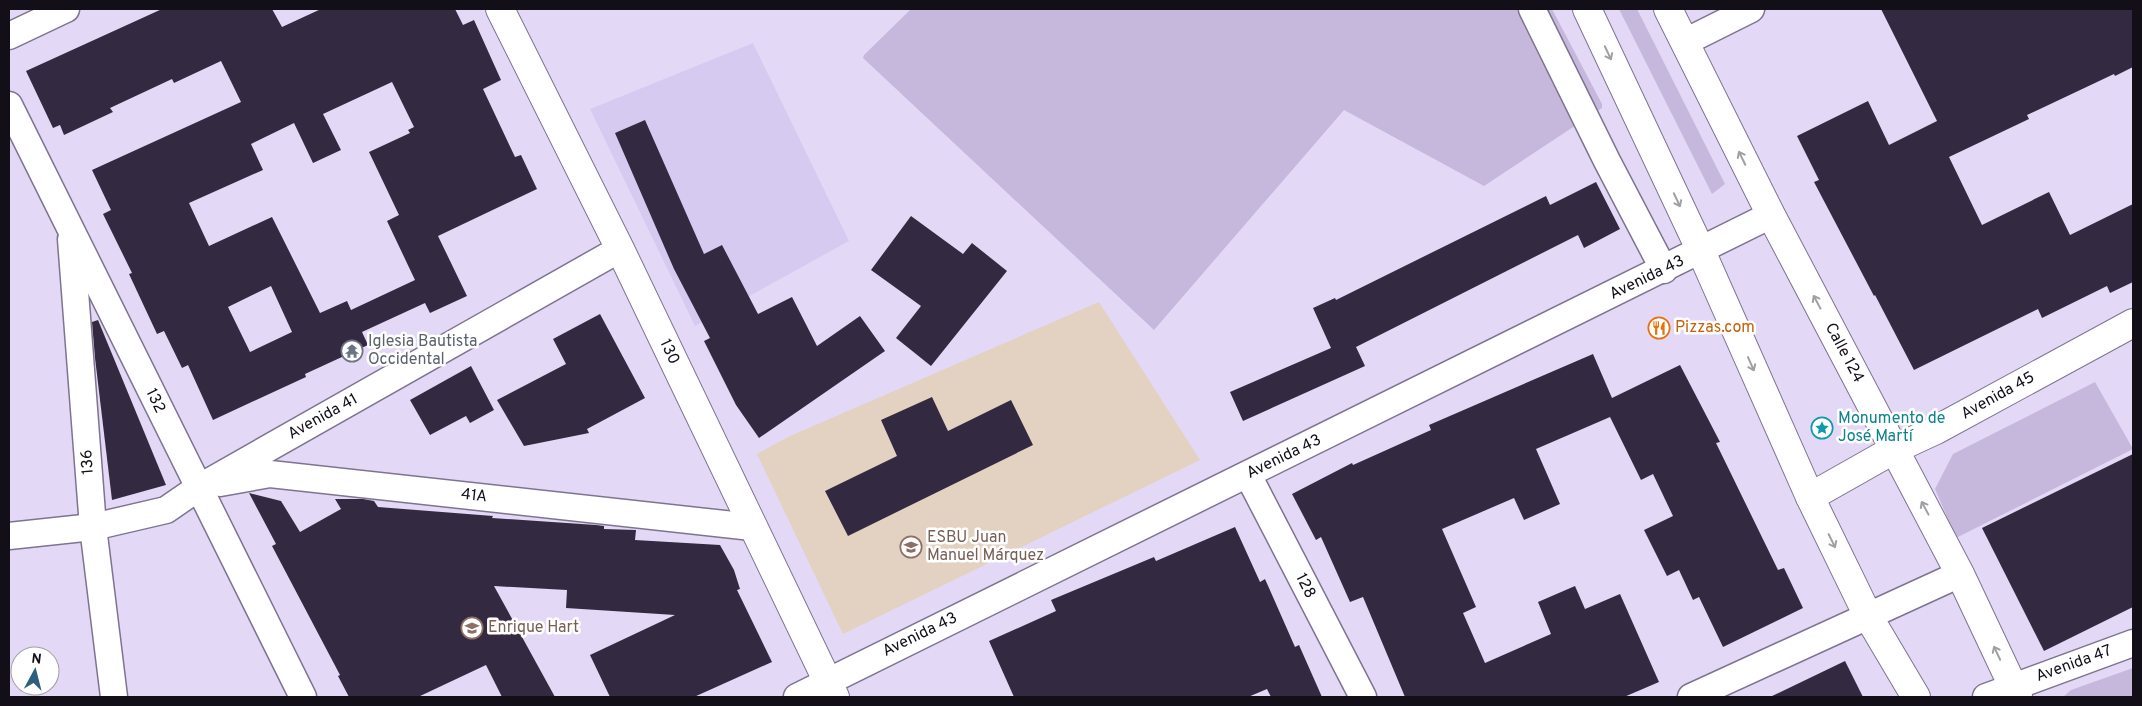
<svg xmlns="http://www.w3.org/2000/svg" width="2142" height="706" font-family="Overpass,sans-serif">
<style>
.built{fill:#d7caf0}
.education{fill:#e3d1c1}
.green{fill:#c5b8dc}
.building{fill:#332a41;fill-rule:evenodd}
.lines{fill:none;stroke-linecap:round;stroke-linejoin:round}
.minor-casing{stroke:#7e748f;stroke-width:29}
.tertiary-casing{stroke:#7e748f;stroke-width:30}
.minor{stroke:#fff;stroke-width:26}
.tertiary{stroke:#fff;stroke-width:28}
.oneway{stroke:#a09fa3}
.labels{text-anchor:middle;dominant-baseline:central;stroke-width:5;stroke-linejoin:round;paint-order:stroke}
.street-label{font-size:16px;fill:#120f19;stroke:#fff}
.food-label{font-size:16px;fill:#c56008;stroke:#fff;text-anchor:start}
.worship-label{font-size:16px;fill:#5b616d;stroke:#fff;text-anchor:start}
.culture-label{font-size:16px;fill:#0d838f;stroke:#fff;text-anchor:start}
.education-label{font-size:16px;fill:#785e54;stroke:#fff;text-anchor:start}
</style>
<rect width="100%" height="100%" fill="#e3d9f7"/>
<polygon class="built" points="753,43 849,241 695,326 590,109"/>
<polygon class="education" points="1099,302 1200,460 843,634 757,454 788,437"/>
<g class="green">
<polygon points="911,9 1552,9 1602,104 1602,108 1484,186 1344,110 1154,330 863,58 864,55"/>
<polygon points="1619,9 1637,9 1725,184 1712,194"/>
<polygon points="2095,382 2133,449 1956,538 1935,489 1953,454"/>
<polygon points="2133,668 2133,697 2063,697 2071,690"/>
</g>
<g class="building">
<path d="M162,9H272L282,27L321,9H455L463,25L474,20L501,80L483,89L515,157L521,155L537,189L438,236L467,296L430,313L425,303L362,332L368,345L305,374L306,377L213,420L188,365L182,368L164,331L157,334L129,274L132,273L103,214L111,210L92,170L241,102L221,61L174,83L172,79L110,108L113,112L64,135L60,125L53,128L26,71ZM392,82L414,127L408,130L410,133L369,152L399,215L387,221L415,280L351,310L347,301L320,313L272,217L209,246L189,203L263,170L251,144L294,123L313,163L341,150L323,114ZM271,286L292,332L250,352L228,307Z"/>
<polygon points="1881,9 2133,9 2133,67 2115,76 2114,74 2027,115 2029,119 1949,157 1982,225 2049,192 2070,235 2133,204 2133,282 2110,293 2107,286 2042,318 2038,309 1914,370 1875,295 1874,296 1814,182 1819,180 1797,136 1868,101 1889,145 1937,121"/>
<polygon points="645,120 704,254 722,245 758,314 792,297 817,346 860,316 885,351 759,438 736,405 704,341 710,338 674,269 615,133"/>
<polygon points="1596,182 1620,229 1584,248 1578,235 1356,347 1365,366 1243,421 1230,392 1331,348 1313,308 1335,298 1336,300 1546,196 1550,205"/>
<polygon points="911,216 963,254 972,243 1007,271 931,366 896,338 921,306 871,270"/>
<polygon points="600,314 645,398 587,429 589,433 524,446 497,400 566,364 553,339"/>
<polygon points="98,320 166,485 112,500 95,358 92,322"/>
<polygon points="1593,354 1612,398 1680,365 1720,442 1716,443 1778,570 1784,568 1803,608 1723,647 1699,597 1693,600 1679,570 1667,576 1644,530 1673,516 1653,474 1641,480 1610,417 1536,449 1560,504 1524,520 1514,498 1442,529 1476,607 1463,613 1485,663 1551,634 1538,602 1575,586 1585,609 1620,594 1659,682 1624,697 1405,697 1363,597 1350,602 1321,537 1316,540 1292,494 1352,463 1353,465 1431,430 1429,425"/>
<polygon points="471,366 494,410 470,423 466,416 430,435 410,400"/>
<polygon points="932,397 948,431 1011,400 1033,445 848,536 825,491 897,456 881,420"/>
<polygon points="2133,454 2133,607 2044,651 1982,528"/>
<polygon points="249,493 281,501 300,532 341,509 335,499 363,499 374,501 378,507 493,516 492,518 596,525 604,526 604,529 636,530 635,540 720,545 734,570 740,589 737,590 772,662 694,697 610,697 590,655 675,615 566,608 567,590 494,586 555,697 502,697 486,665 418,697 349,697 338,676 340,675 272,546 276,544"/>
<polygon points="1235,527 1260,582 1265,579 1295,647 1299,645 1322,697 1271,697 1267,689 1248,697 1014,697 989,641 1056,611 1051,600 1154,557 1156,561"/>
<polygon points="1845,661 1863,697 1770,697"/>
</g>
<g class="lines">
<g class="minor-casing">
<g id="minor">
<polyline points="1532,9 1607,161 1664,270"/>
<polyline points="9,36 66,9"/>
<polyline points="1685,42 1751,9"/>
<polyline points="9,105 303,697"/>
<polyline points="71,239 93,527 114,697"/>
<polyline points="1248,475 1363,697"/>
<polyline points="220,483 270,474 752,527"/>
<polyline points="9,536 93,527 166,510 198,488 620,249"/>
<polyline points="797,697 1771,215"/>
<polyline points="1691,697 1960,574"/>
<polyline points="1986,697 2133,643"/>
</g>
</g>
<g class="tertiary-casing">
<g id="tertiary">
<polyline points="500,9 620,249 835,697"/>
<polyline points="1587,9 1701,251 1810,497 1868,616 1916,697"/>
<polyline points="1668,9 1771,215 1960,574 2018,697"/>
<polyline points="1810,497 1895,449 1936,430 2133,323"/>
</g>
</g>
<use href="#minor" class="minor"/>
<use href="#tertiary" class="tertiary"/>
</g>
<defs><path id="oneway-shaft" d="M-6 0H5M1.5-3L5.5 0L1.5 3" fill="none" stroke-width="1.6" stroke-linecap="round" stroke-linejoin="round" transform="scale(1.25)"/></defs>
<g class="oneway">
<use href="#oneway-shaft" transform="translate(1608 53) rotate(65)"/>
<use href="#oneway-shaft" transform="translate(1742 158) rotate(-116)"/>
<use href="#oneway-shaft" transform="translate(1677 200) rotate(65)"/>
<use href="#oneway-shaft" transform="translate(1817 302) rotate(-118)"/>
<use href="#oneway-shaft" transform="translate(1751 364) rotate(66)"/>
<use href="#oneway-shaft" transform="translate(1925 508) rotate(-118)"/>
<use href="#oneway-shaft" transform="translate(1832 541) rotate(64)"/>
<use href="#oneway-shaft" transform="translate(1997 653) rotate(-115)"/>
</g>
<defs>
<g id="restaurant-ring" transform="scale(1.125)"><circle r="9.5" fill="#fff" stroke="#e8710a" stroke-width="1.5"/><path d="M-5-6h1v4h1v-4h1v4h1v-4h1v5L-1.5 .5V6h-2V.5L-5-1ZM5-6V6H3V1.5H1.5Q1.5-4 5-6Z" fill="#e8710a"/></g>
<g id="temple-ring" transform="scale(1.125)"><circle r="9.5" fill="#fff" stroke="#6b7280" stroke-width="1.5"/><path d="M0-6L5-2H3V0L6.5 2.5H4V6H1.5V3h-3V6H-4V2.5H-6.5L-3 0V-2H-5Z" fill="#6b7280"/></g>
<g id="sight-ring" transform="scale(1.125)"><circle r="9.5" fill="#fff" stroke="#0f9aa8" stroke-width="1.5"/><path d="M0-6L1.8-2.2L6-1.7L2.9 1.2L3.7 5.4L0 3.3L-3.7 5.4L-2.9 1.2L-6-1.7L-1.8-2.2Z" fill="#0f9aa8"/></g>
<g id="school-ring" transform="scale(1.125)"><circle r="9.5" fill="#fff" stroke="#8d6e63" stroke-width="1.5"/><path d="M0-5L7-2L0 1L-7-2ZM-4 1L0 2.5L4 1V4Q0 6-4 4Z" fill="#8d6e63"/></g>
</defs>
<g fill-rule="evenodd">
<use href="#restaurant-ring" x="1659" y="328"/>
<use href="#temple-ring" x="352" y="351"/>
<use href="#sight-ring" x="1822" y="428"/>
<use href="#school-ring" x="911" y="547"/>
<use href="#school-ring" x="472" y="628"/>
</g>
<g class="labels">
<g class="street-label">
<text transform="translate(1647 278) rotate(-26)">Avenida 43</text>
<text transform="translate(669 352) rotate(65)">130</text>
<text transform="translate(1844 353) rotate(62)">Calle 124</text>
<text transform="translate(1998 396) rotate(-29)">Avenida 45</text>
<text transform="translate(155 401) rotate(64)">132</text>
<text transform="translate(323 417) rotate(-29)">Avenida 41</text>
<text transform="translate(1284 457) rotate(-26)">Avenida 43</text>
<text transform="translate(88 462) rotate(-94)">136</text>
<text transform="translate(474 496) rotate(6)">41A</text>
<text transform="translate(1305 586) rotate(63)">128</text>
<text transform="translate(920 635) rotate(-26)">Avenida 43</text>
<text transform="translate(2074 664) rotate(-20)">Avenida 47</text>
</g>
<g class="food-label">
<text x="1675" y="328">Pizzas.com</text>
</g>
<g class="worship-label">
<text x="368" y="342">Iglesia Bautista<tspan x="368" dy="18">Occidental</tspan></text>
</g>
<g class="culture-label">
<text x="1838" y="419">Monumento de<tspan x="1838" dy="18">José Martí</tspan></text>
</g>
<g class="education-label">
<text x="927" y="538">ESBU Juan<tspan x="927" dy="18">Manuel Márquez</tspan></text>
<text x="488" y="628">Enrique Hart</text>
</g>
</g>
<rect width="2142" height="706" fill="none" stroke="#120f19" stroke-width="20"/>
<g transform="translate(35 671) rotate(7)"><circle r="24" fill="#ffffff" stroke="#a09fa3"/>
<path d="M0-4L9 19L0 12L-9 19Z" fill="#2c607c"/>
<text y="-8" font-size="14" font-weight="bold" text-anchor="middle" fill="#120f19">N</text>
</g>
</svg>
